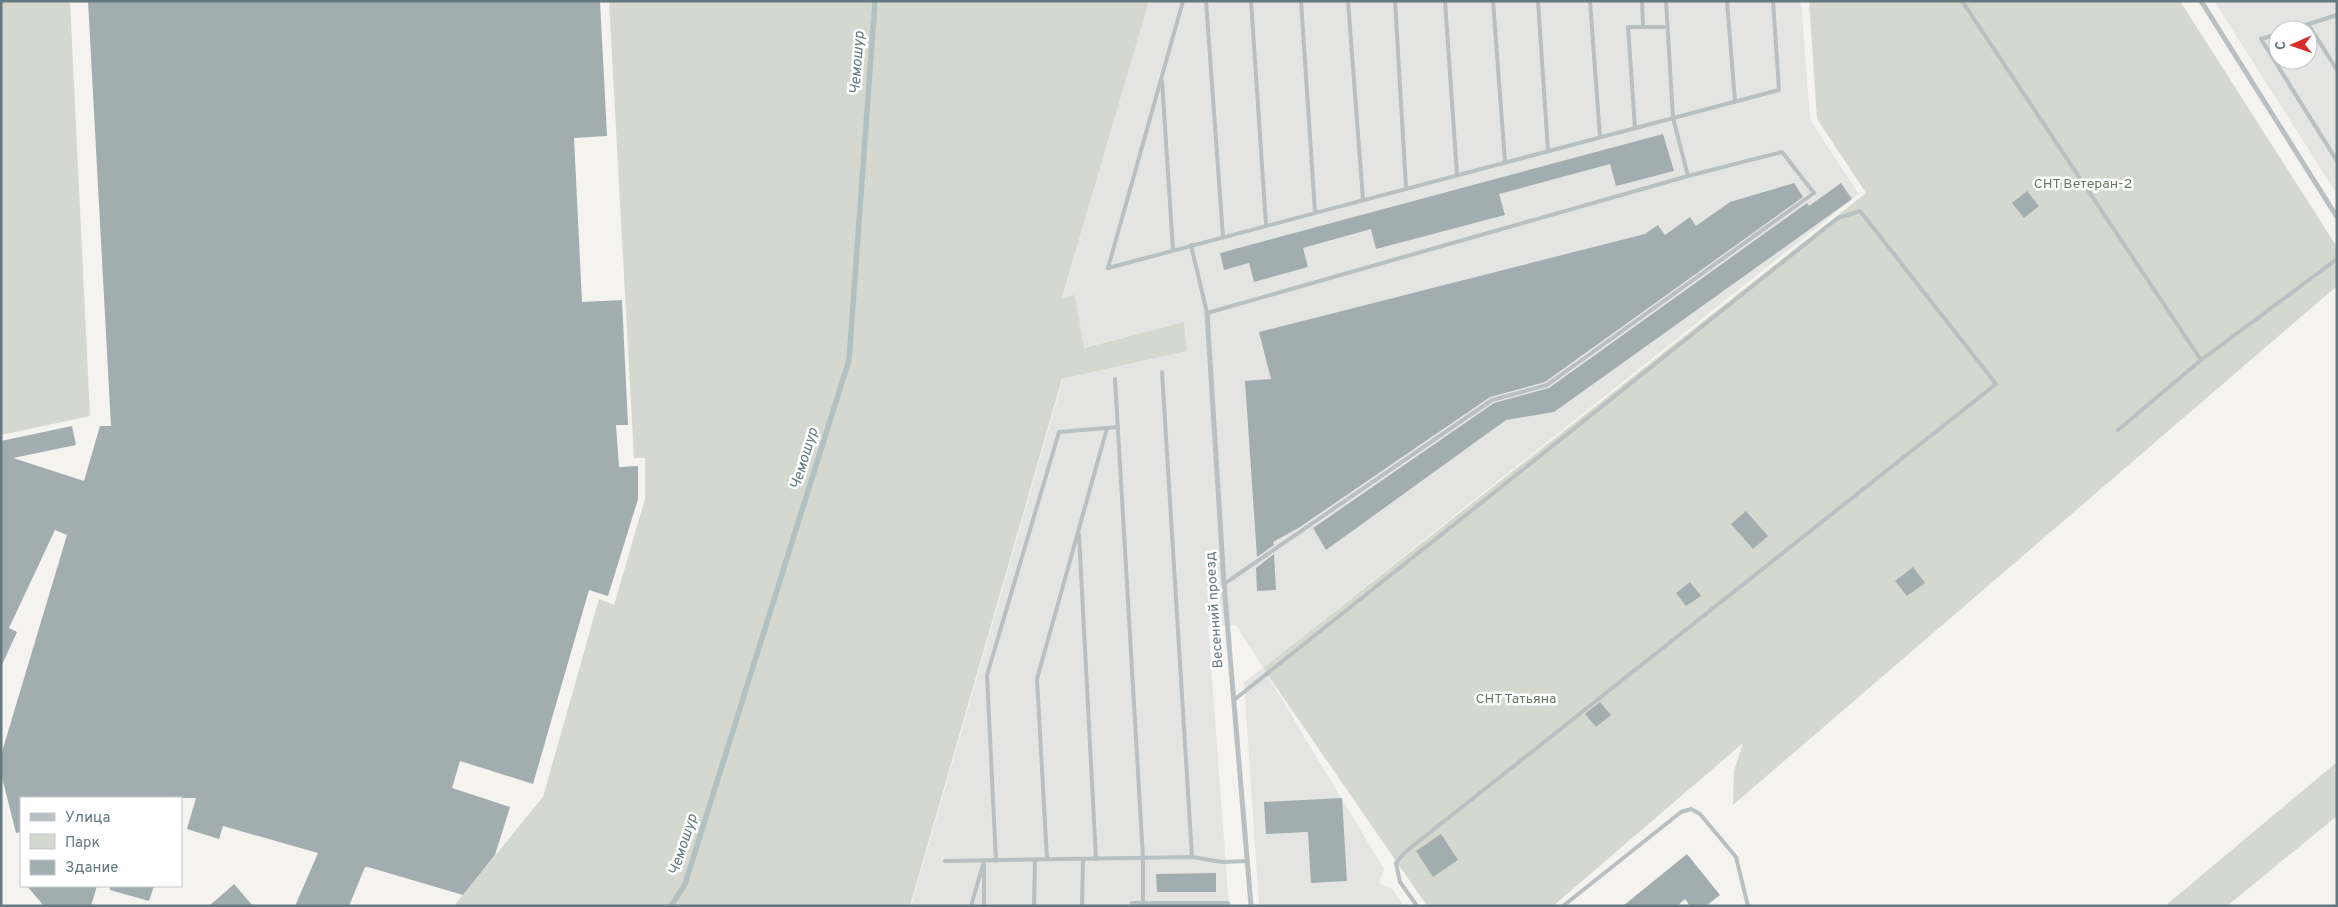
<svg xmlns="http://www.w3.org/2000/svg" width="2338" height="907" font-family="Overpass,sans-serif">
<style>
.built{fill:#e4e5e3;fill-rule:evenodd}
.green{fill:#d4d8cf}
.lines{fill:none;stroke-linecap:round;stroke-linejoin:round}
.stream{stroke:#b1c1c2;stroke-width:5.5}
.building{fill:#a2adaf}
.lane{stroke:#bac0c2;stroke-width:4}
.street{stroke:#bac0c2;stroke-width:5}
.labels{text-anchor:middle;dominant-baseline:central;stroke-width:5;stroke-linejoin:round;paint-order:stroke}
.park-label{font-size:14px;fill:#6b7763;stroke:#fff}
.street-label{font-size:14px;fill:#64797f;stroke:#fff}
.water-label{font-size:15px;font-style:italic;fill:#607b7d;stroke:#fff}
</style>
<rect width="100%" height="100%" fill="#f4f3f0"/>
<g class="built">
<polygon points="1149,1 1801,1 1810,120 1859,194 1263,668 1384,869 1379,883 1392,889 1404,906 1259,906 1244,682 1263,668 1236,625 1208,626 1229,906 911,906 1063,379 1187,351 1184,322 1083,348 1075,296 1062,299"/>
<path d="M2214,1H2337V194ZM2278,30H2308V60H2278Z"/>
</g>
<g class="green">
<polygon points="1,1 70,1 90,416 1,435"/>
<polygon points="609,1 1149,1 1062,298 1075,295 1084,348 1184,322 1187,351 1062,379 910,906 454,906 543,797 599,599 614,605 645,499 645,458 634,458"/>
<polygon points="1809,1 2180,1 2337,247 2337,286 1733,805 1734,771 1743,743 1553,906 1427,906 1263,668 1866,193 1817,119"/>
<polygon points="2337,762 2337,816 2227,906 2165,906"/>
</g>
<g class="lines">
<polyline class="stream" points="671,906 685,884 849,360 875,1"/>
</g>
<g class="building">
<polygon points="88,1 600,1 607,136 574,138 582,302 622,300 628,425 616,425 619,467 638,466 638,499 608,596 589,590 533,784 460,761 452,788 510,807 495,855 463,895 368,867 365,867 349,906 295,906 318,853 223,826 219,839 187,829 196,798 21,798 21,832 16,833 1,773 1,755 67,535 55,530 9,628 17,632 1,667 1,441 72,426 76,445 13,458 84,481 100,426 111,426"/>
<polygon points="1663,134 1674,171 1616,186 1610,164 1499,194 1505,215 1376,249 1371,229 1303,248 1308,267 1254,282 1249,263 1224,270 1220,253"/>
<polygon points="1794,183 1803,197 1545,382 1490,397 1300,527 1273,542 1274,545 1257,557 1245,381 1271,379 1259,332 1645,234 1658,225 1665,235 1690,217 1696,226 1730,202"/>
<polygon points="1841,183 1852,199 1554,412 1506,420 1326,550 1313,528 1494,403 1549,388 1807,203 1809,206"/>
<polygon points="2027,191 2039,206 2024,218 2012,203"/>
<polygon points="1746,511 1768,536 1753,549 1731,524"/>
<polygon points="1274,554 1276,590 1257,591 1256,568"/>
<polygon points="1913,567 1925,583 1907,596 1895,581"/>
<polygon points="1690,582 1701,596 1686,606 1676,593"/>
<polygon points="1600,702 1611,715 1596,727 1585,714"/>
<polygon points="1342,798 1347,881 1311,883 1308,832 1266,834 1264,802"/>
<polygon points="1441,834 1458,860 1433,877 1416,851"/>
<polygon points="1687,854 1720,895 1706,906 1690,906 1685,899 1677,906 1623,906"/>
<polygon points="1216,873 1216,892 1157,892 1156,874"/>
<polygon points="234,884 253,906 209,906 224,893"/>
<polygon points="27,886 97,886 91,906 44,906"/>
<polygon points="110,886 154,886 149,901 110,890"/>
</g>
<g class="lines">
<g class="lane">
<polyline points="1206,1 1223,237"/>
<polyline points="1251,1 1266,225"/>
<polyline points="1301,1 1315,212"/>
<polyline points="1348,1 1363,200"/>
<polyline points="1395,1 1406,188"/>
<polyline points="1445,1 1457,175"/>
<polyline points="1493,1 1505,162"/>
<polyline points="1538,1 1548,151"/>
<polyline points="1590,1 1600,137"/>
<polyline points="1642,1 1643,26"/>
<polyline points="1666,1 1673,118 1688,176"/>
<polyline points="1727,1 1735,101"/>
<polyline points="1962,1 2201,360"/>
<polyline points="2308,24 2337,70"/>
<polyline points="2290,30 2337,15"/>
<polyline points="2278,34 2261,39 2337,161"/>
<polyline points="1162,81 1173,250"/>
<polyline points="1635,128 1628,27 1667,27"/>
<polyline points="1191,245 1207,313 1688,176 1782,152 1814,193 1547,385 1492,400 1224,584"/>
<polyline points="1108,268 1779,90 1773,1"/>
<polyline points="1108,268 1183,1"/>
<polyline points="1162,372 1192,857"/>
<polyline points="1115,379 1143,858 1143,903"/>
<polyline points="2118,430 2201,360 2337,259"/>
<polyline points="1079,534 1096,859"/>
<polyline points="1234,700 1838,218 1860,211 1996,384 1404,853 1396,863 1400,882 1417,906"/>
<polyline points="1047,859 1037,679 1107,428"/>
<polyline points="945,861 1192,857 1222,862 1248,861"/>
<polyline points="996,861 987,675 1059,432 1118,427"/>
<polyline points="971,906 984,861"/>
<polyline points="984,906 984,865"/>
<polyline points="1034,906 1035,860"/>
<polyline points="1082,906 1083,859"/>
<polyline points="1132,906 1132,903 1228,903 1228,906"/>
<polyline points="1563,906 1681,812 1691,809 1700,814 1736,857 1748,906"/>
</g>
<g class="street">
<polyline points="2201,1 2337,217"/>
<polyline points="1207,313 1224,584 1251,906"/>
</g>
</g>
<g class="labels">
<g class="park-label">
<text x="2083" y="184">СНТ Ветеран-2</text>
<text x="1516" y="699">СНТ Татьяна</text>
</g>
<g class="street-label">
<text transform="translate(1215 610) rotate(-94)">Весенний проезд</text>
</g>
<g class="water-label">
<text transform="translate(858 63) rotate(-86)">Чемошур</text>
<text transform="translate(805 459) rotate(-73)">Чемошур</text>
<text transform="translate(684 845) rotate(-72)">Чемошур</text>
</g>
</g>
<rect width="2338" height="907" fill="none" stroke="#64797f" stroke-width="5"/>
<rect x="20" y="797" width="162" height="90" fill="#ffffff" stroke="#c1c9cc"/>
<rect x="30" y="813" width="25" height="8" fill="#bac0c2" stroke="#c1c9cc"/>
<text x="65" y="822" font-size="15" fill="#64797f">Улица</text>
<rect x="30" y="834" width="25" height="15" fill="#d4d8cf" stroke="#c1c9cc"/>
<text x="65" y="847" font-size="15" fill="#64797f">Парк</text>
<rect x="30" y="860" width="25" height="15" fill="#a2adaf" stroke="#c1c9cc"/>
<text x="65" y="872" font-size="15" fill="#64797f">Здание</text>
<g transform="translate(2293 45) rotate(268)"><circle r="24" fill="#ffffff" stroke="#c1c9cc"/>
<path d="M0-4L9 19L0 12L-9 19Z" fill="#d92d2b"/>
<text y="-8" font-size="14" font-weight="bold" text-anchor="middle" fill="#64797f">С</text>
</g>
</svg>
